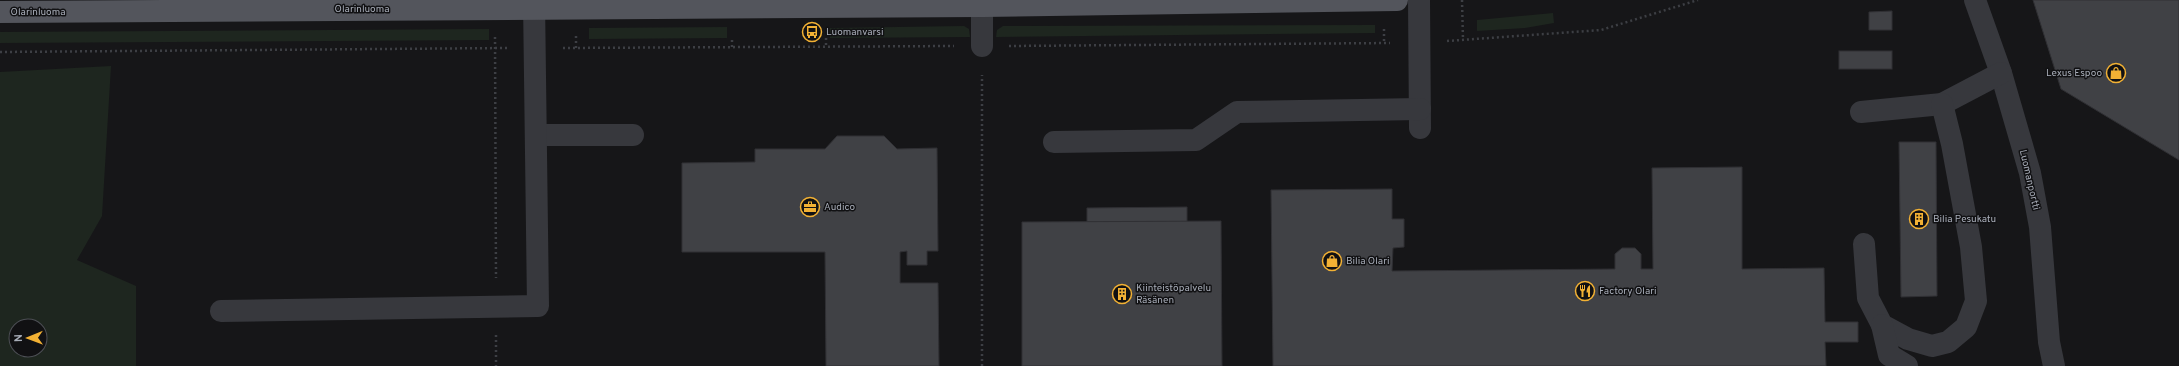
<svg xmlns="http://www.w3.org/2000/svg" width="2179" height="366" font-family="Overpass,sans-serif">
<style>
.green{fill:#1e261f;fill-rule:evenodd}
.building{fill:#404145;stroke:#303034}
.lines{fill:none;stroke-linecap:round;stroke-linejoin:round}
.path{stroke:#3d3f44;stroke-width:2.5;stroke-dasharray:2 3;stroke-linecap:butt}
.minor{stroke:#37383d;stroke-width:22}
.major{stroke:#53555c;stroke-width:22}
.labels{text-anchor:middle;dominant-baseline:central;stroke-width:3;stroke-linejoin:round;paint-order:stroke}
.street-label{font-size:10px;fill:#a8adb8;stroke:#111113}
.poi-label{font-size:10px;fill:#a8adb8;stroke:#111113;text-anchor:start}
</style>
<rect width="100%" height="100%" fill="#161618"/>
<g class="green">
<polygon points="1553,13 1554,23 1525,28 1477,31 1477,20"/>
<polygon points="1375,25 1375,33 996,37 997,30 1003,26"/>
<polygon points="964,26 969,29 970,37 830,38 830,28"/>
<polygon points="727,27 727,38 589,39 589,28"/>
<polygon points="489,29 489,40 0,43 0,32"/>
<path d="M111,66L102,216L77,260L136,286V366H0V72ZM16,326H40V350H16Z"/>
</g>
<g class="building">
<polygon points="2033,0 2179,0 2179,160 2061,89"/>
<polygon points="1892,11 1892,30 1869,30 1869,12"/>
<rect x="1839" y="51" width="53" height="18"/>
<polygon points="837,136 884,136 897,149 937,148 938,251 927,251 927,265 907,265 907,251 900,252 900,283 938,283 939,366 826,366 825,252 682,252 682,163 755,162 755,149 825,149"/>
<polygon points="1899,142 1936,142 1937,296 1901,297"/>
<polygon points="1742,167 1742,269 1824,268 1825,322 1858,322 1858,342 1825,342 1826,366 1273,366 1271,190 1392,189 1392,219 1404,219 1404,247 1393,248 1392,271 1615,269 1615,254 1622,248 1635,248 1641,254 1641,269 1653,269 1652,168"/>
<polygon points="1187,207 1187,222 1087,222 1087,208"/>
<polygon points="1221,221 1222,366 1022,366 1022,222"/>
</g>
<g class="lines">
<g class="path">
<polyline points="1462,0 1463,40"/>
<polyline points="1384,29 1384,43"/>
<polyline points="576,36 576,48"/>
<polyline points="495,37 496,278"/>
<polyline points="826,38 826,47"/>
<polyline points="1447,41 1601,30 1698,0"/>
<polyline points="1009,46 1390,43"/>
<polyline points="732,47 732,38"/>
<polyline points="563,48 954,46"/>
<polyline points="0,52 507,48"/>
<polyline points="496,335 496,366"/>
<polyline points="982,366 982,75"/>
</g>
<g class="minor">
<polyline points="1419,0 1420,128"/>
<polyline points="1975,0 2001,73 2030,173 2040,227 2049,342 2054,366"/>
<polyline points="982,6 982,46"/>
<polyline points="1861,112 1942,104 2001,73"/>
<polyline points="536,135 633,135"/>
<polyline points="1054,142 1196,140 1237,112 1420,109"/>
<polyline points="1864,244 1868,298 1882,325 1908,339 1932,346 1948,342 1966,327 1976,301 1971,247 1952,144 1942,104"/>
<polyline points="221,311 538,306 534,0"/>
<polyline points="1882,325 1889,355 1907,366"/>
</g>
<polyline class="major" points="0,12 982,6 1397,0"/>
</g>
<defs>
<g id="bus-ring" transform="scale(1)"><circle r="9.5" fill="#111113" stroke="#f2b134" stroke-width="1.5"/><path d="M-5-6H5V4H4V6H2V4H-2V6H-4V4H-5ZM-3.5-4V0h7V-4ZM-3.5 1.2v1.5H-2V1.2ZM2 1.2v1.5H3.5V1.2Z" fill="#f2b134"/></g>
<g id="shop-ring" transform="scale(1)"><circle r="9.5" fill="#111113" stroke="#f2b134" stroke-width="1.5"/><path d="M-5-2.5h2.3a2.7 3.5 0 0 1 5.4 0H5L5.5 6h-11ZM-1.5-2.5h3a1.5 2.3 0 0 0-3 0Z" fill="#f2b134"/></g>
<g id="office-ring" transform="scale(1)"><circle r="9.5" fill="#111113" stroke="#f2b134" stroke-width="1.5"/><path d="M-6-3h4V-5.5h4V-3h4V5H-6ZM-1-4.5V-3h2v-1.5ZM-6 0V1H6V0Z" fill="#f2b134"/></g>
<g id="building-ring" transform="scale(1)"><circle r="9.5" fill="#111113" stroke="#f2b134" stroke-width="1.5"/><path d="M-4-6H4V6H1V3H-1V6H-4ZM-2.5-4.3h1.7v1.8h-1.7ZM.8-4.3h1.7v1.8H.8ZM-2.5-1h1.7V.8h-1.7ZM.8-1h1.7V.8H.8Z" fill="#f2b134"/></g>
<g id="restaurant-ring" transform="scale(1)"><circle r="9.5" fill="#111113" stroke="#f2b134" stroke-width="1.5"/><path d="M-5-6h1v4h1v-4h1v4h1v-4h1v5L-1.5 .5V6h-2V.5L-5-1ZM5-6V6H3V1.5H1.5Q1.5-4 5-6Z" fill="#f2b134"/></g>
</defs>
<g fill-rule="evenodd">
<use href="#bus-ring" x="812" y="32"/>
<use href="#shop-ring" x="2116" y="73"/>
<use href="#office-ring" x="810" y="207"/>
<use href="#building-ring" x="1919" y="219"/>
<use href="#shop-ring" x="1332" y="261"/>
<use href="#restaurant-ring" x="1585" y="291"/>
<use href="#building-ring" x="1122" y="294"/>
</g>
<g class="labels">
<g class="street-label">
<text x="362" y="9">Olarinluoma</text>
<text x="38" y="12">Olarinluoma</text>
<text transform="translate(2029 180) rotate(77)">Luomanportti</text>
</g>
<g class="poi-label">
<text x="826" y="32">Luomanvarsi</text>
<text x="2102" y="73" text-anchor="end">Lexus Espoo</text>
<text x="824" y="207">Audico</text>
<text x="1933" y="219">Bilia Pesukatu</text>
<text x="1346" y="261">Bilia Olari</text>
<text x="1136" y="288">Kiinteistöpalvelu<tspan x="1136" dy="12">Räsänen</tspan></text>
<text x="1599" y="291">Factory Olari</text>
</g>
</g>
<g transform="translate(28 338) rotate(269)"><circle r="19" fill="#111113" stroke="#4d4f55"/>
<path d="M0-3L7 15L0 10L-7 15Z" fill="#f2b134"/>
<text y="-6" font-size="11" font-weight="bold" text-anchor="middle" fill="#a8adb8">N</text>
</g>
</svg>
